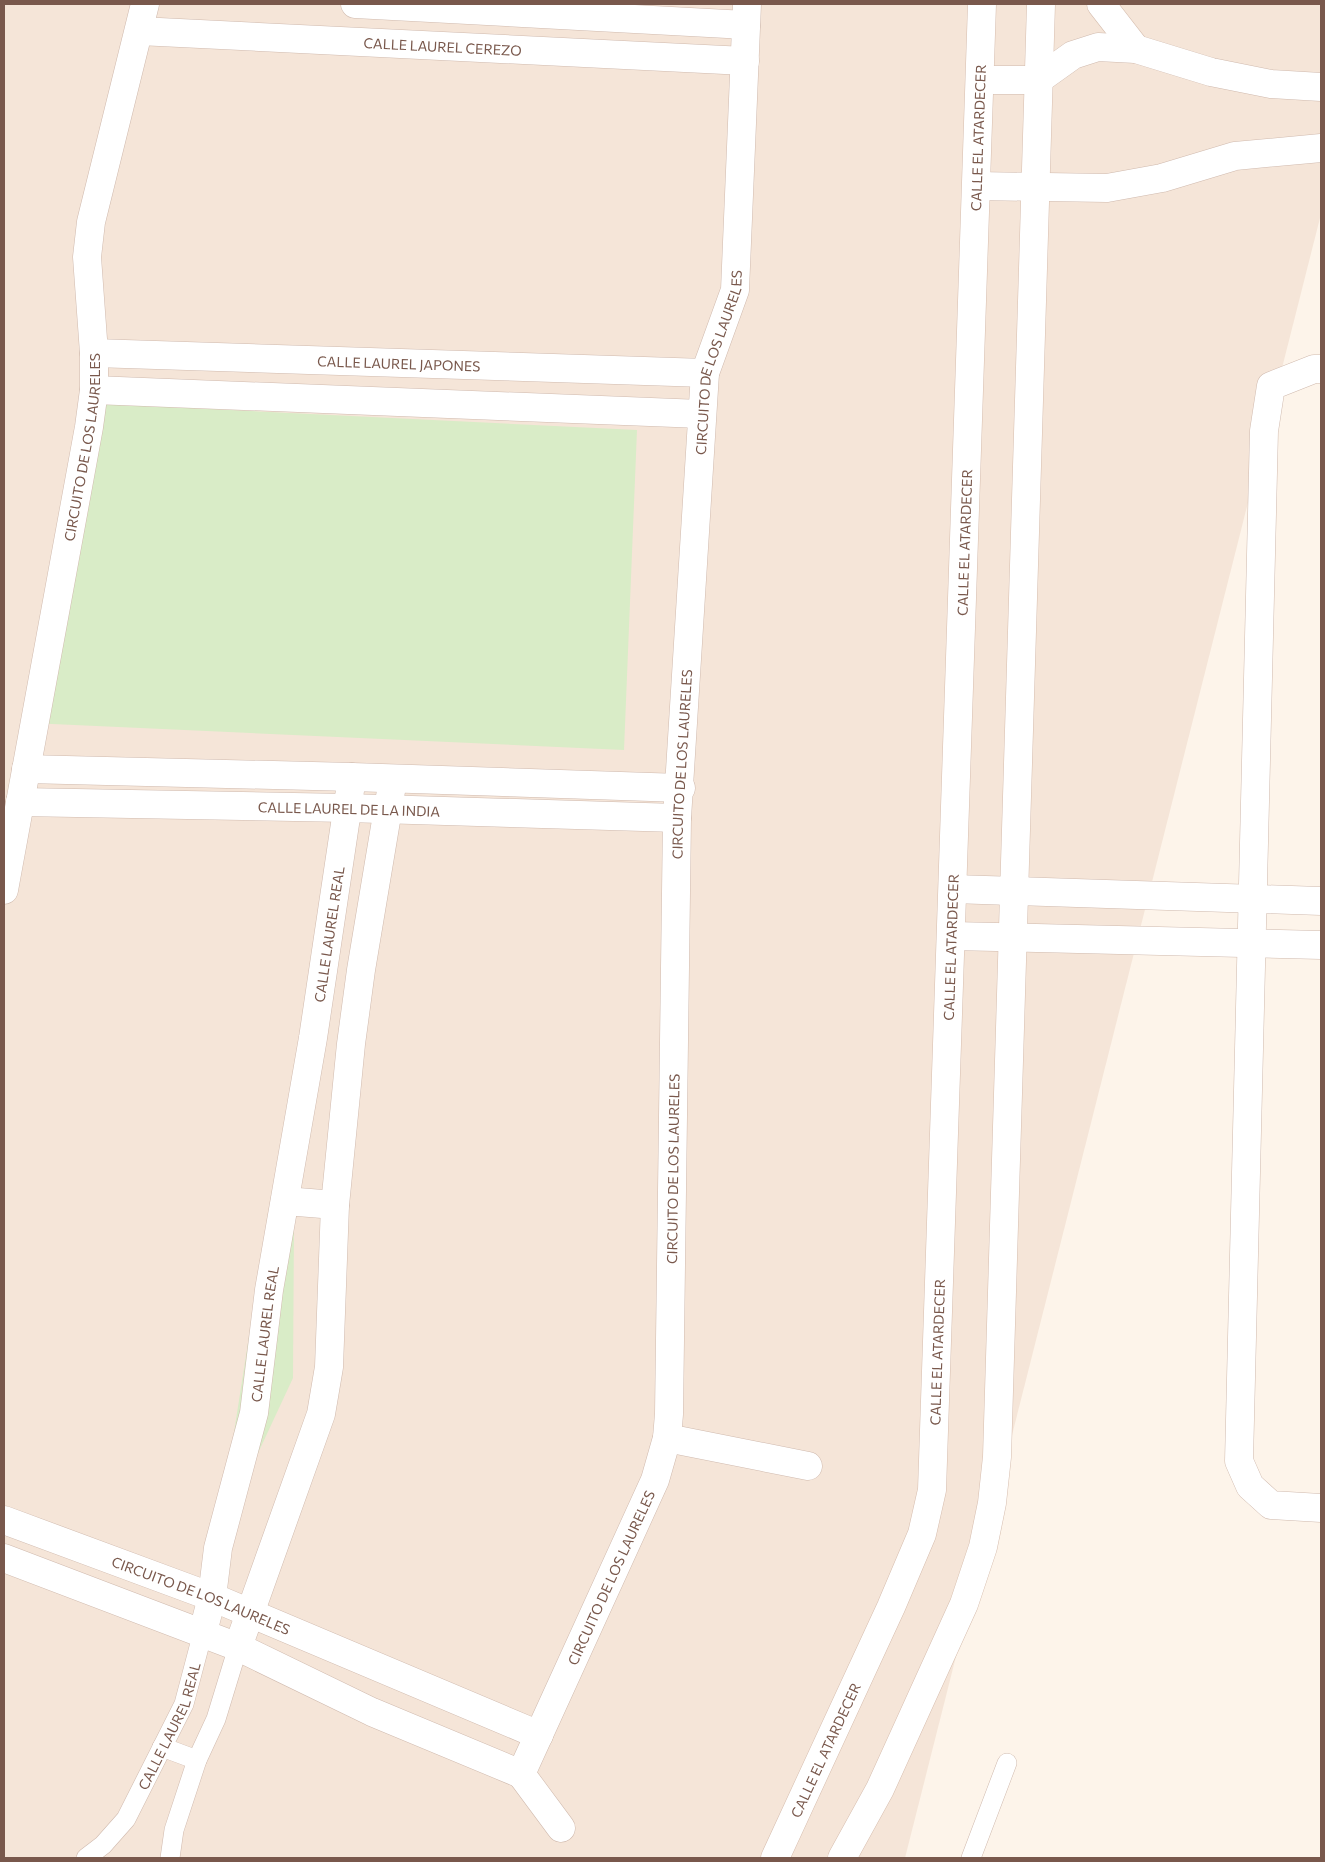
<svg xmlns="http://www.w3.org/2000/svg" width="1325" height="1862" font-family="Commissioner,sans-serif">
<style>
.residential{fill:#f5e5d8}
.green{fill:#d9ecc7}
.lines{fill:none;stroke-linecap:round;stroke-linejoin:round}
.lane-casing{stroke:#d0baae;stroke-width:20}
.street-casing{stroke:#d0baae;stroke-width:29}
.secondary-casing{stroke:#d6bdae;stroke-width:29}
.lane{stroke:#fff;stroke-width:19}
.street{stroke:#fff;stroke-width:28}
.secondary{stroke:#fff;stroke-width:28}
.labels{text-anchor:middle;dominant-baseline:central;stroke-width:4;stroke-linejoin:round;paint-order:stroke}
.street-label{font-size:14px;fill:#79584c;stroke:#fff8f1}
</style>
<rect width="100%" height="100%" fill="#fdf4ea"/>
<polygon class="residential" points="4,4 1321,4 1321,214 905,1858 4,1858"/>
<g class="green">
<polygon points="88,403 637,430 624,750 30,723"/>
<polygon points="267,1221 294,1225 293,1378 217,1541"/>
</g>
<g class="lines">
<g class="lane-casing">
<g id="lane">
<polyline points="162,1747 197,1760"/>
<path id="s1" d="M86,1858L103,1845L126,1819L184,1704L203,1632"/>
<polyline points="170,1858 174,1830 197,1760 216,1719 238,1647"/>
<polyline points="971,1858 1007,1763"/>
</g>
</g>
<g class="street-casing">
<g id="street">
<polyline points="355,4 746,25"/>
<path id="s2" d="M139,31L745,61"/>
<polyline points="980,80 1038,80 1073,55 1098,47 1136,49 1211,72 1271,84 1321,87"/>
<polyline points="977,186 1107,188 1162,178 1235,156 1321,148"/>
<path id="s3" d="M94,353L705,373"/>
<polyline points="1321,369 1314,369 1271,386 1264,431 1239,1461 1250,1486 1271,1505 1321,1508"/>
<polyline points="94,390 701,414"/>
<polyline points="26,769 352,777 681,788"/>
<path id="s4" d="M20,802L347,808L677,818"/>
<polyline points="953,889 1321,901"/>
<path id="s5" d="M4,890L89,427L94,390V353L87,257L91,222L145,4"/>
<polyline points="952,936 1321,945"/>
<polyline points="285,1201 335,1205"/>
<polyline points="667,1438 808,1466"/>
<path id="s6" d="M4,1520L212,1597L539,1735"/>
<polyline points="4,1558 238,1647 372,1712 521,1774"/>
<path id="s7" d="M203,1632L212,1597L218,1548L254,1413L269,1290L313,1038L352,777"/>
<polyline points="238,1647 321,1414 329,1367 335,1205 351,1044 361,970 393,779"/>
<path id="s8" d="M521,1774L655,1480L667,1438L669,1414L677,818L705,373L735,290L747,4"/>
<polyline points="521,1774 561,1828"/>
</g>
</g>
<g class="secondary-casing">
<g id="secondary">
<polyline points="1101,4 1136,49"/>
<path id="s9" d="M775,1858L891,1607L922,1534L932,1490L982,4"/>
<polyline points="842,1858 880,1789 964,1604 983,1547 992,1503 997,1457 1041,4"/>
</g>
</g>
<use href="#lane" class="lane"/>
<use href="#street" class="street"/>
<use href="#secondary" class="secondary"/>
</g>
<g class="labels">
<g class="street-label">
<text stroke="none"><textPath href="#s2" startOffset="304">CALLE LAUREL CEREZO</textPath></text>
<text stroke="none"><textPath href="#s9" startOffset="1754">CALLE EL ATARDECER</textPath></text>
<text stroke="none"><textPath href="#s8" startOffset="1446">CIRCUITO DE LOS LAURELES</textPath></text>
<text stroke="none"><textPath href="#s3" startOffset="305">CALLE LAUREL JAPONES</textPath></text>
<text stroke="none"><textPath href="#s5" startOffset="450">CIRCUITO DE LOS LAURELES</textPath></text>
<text stroke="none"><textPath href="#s9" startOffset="1349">CALLE EL ATARDECER</textPath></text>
<text stroke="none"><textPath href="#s8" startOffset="1041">CIRCUITO DE LOS LAURELES</textPath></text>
<text stroke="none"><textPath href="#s4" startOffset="329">CALLE LAUREL DE LA INDIA</textPath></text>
<text stroke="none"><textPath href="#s7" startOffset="710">CALLE LAUREL REAL</textPath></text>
<text stroke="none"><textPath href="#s9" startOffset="944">CALLE EL ATARDECER</textPath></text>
<text stroke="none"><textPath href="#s8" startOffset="636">CIRCUITO DE LOS LAURELES</textPath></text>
<text stroke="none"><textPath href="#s7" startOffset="305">CALLE LAUREL REAL</textPath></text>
<text stroke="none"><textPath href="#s9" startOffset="539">CALLE EL ATARDECER</textPath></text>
<text stroke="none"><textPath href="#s8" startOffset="216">CIRCUITO DE LOS LAURELES</textPath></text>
<text stroke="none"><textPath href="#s6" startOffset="211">CIRCUITO DE LOS LAURELES</textPath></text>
<text stroke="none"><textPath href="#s1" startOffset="159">CALLE LAUREL REAL</textPath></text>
<text stroke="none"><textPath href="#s9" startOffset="119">CALLE EL ATARDECER</textPath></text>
</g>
</g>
<rect width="1325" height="1862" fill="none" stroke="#79584c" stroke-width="10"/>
</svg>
